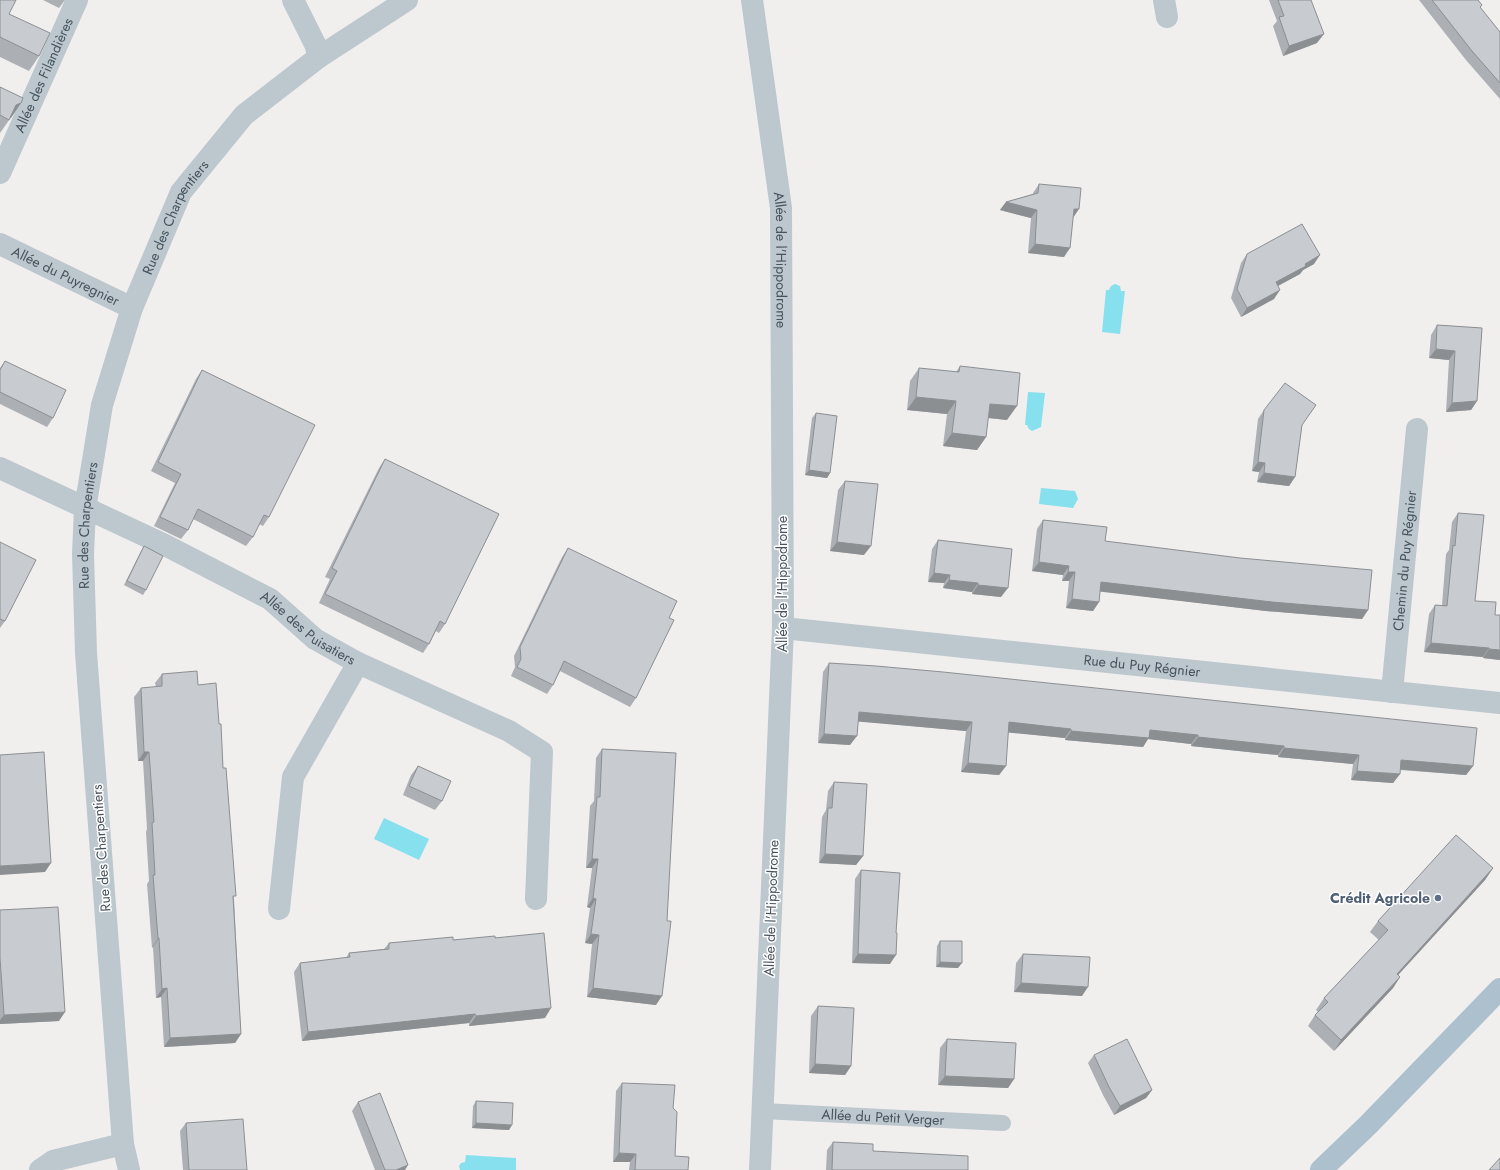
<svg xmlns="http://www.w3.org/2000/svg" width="1500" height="1170" font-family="Jost,sans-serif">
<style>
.water{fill:#87e0ee}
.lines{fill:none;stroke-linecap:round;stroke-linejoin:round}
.lane{stroke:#bcc7ce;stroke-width:16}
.street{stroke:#bcc7ce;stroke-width:22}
.primary{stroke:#adc0ce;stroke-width:22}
.wall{fill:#acafb4}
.shaded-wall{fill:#8c8f92}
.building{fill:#c8ccd1;stroke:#8c8f92}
.service-dot{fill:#5c6f8a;stroke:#fff;stroke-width:1.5}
.labels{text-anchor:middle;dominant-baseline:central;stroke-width:3;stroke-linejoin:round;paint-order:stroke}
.street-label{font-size:14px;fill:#46535c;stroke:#fff}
.service-label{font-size:14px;font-weight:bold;fill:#4e5e75;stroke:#fff;text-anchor:end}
</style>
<rect width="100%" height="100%" fill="#f1eeee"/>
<g class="water">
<polygon points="1115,284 1120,286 1121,291 1125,291 1120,334 1102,332 1106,290 1109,290 1111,286"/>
<polygon points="1028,392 1045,393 1041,427 1032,431 1029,429 1027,425 1025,425"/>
<polygon points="1041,488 1075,491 1078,499 1073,508 1039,504"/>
<polygon points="384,818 429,839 419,860 374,839"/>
<polygon points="466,1155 516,1158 516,1170 460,1170 459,1166 461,1163 465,1162"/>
</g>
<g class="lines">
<path class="lane" id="s1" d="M762,1111L1003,1123"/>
<g class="street">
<polyline points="293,0 315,44 319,57"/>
<path id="s2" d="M752,0L781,208L783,628L760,1170"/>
<polyline points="1164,0 1167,17"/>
<path id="s3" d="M0,173L77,0"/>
<path id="s4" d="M0,244L132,308"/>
<path id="s5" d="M0,468L165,545L270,599L315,639L358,663L293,777L279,909"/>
<path id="s6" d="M783,628L1500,703"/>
<polyline points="358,663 509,731 542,752 536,899"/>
<path id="s7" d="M1392,692L1417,429"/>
<polyline points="40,1170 53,1161 123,1144"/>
<path id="s8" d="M129,1170L123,1144L86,653L83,554L85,509L102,405L132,308L181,192L244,115L319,57L407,0"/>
</g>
<polyline class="primary" points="1321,1170 1368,1125 1500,989"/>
</g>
<g class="wall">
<polygon points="0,0 9,14 39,56 29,71 0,57"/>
<polygon points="43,0 65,0 59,8"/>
<polygon points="1269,0 1311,0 1317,43 1283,56 1273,26 1277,21"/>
<polygon points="1419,0 1478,0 1482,5 1480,8 1500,32 1500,99 1466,60"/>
<polygon points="0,87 21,103 0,133"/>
<polygon points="1039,184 1073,218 1064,257 1028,253 1031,218 1000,210 1006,202 1033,194 1033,193"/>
<polygon points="1247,254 1314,264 1303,270 1300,274 1278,286 1274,299 1241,317 1231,298 1241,263"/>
<polygon points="1437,325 1482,328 1477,401 1471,410 1446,412 1449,360 1429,358 1431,335"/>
<polygon points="5,361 53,418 47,427 0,404 0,368"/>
<polygon points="960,366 1007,420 988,418 986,437 977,450 943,446 947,414 907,410 910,381 919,368 956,372"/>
<polygon points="202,370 269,517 263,526 259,524 253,537 246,546 193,519 188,530 181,539 154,526 175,483 151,471 196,379"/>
<polygon points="1264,410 1302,425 1295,477 1289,486 1257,482 1259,472 1252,471 1258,419"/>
<polygon points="816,413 830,473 827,478 805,475 812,418"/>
<polygon points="385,459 445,624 439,633 436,631 429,644 423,653 319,603 330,579 325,577 379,468"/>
<polygon points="845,481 864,555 830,551 838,490"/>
<polygon points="1458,513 1475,601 1495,615 1500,615 1500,660 1483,658 1483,657 1424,652 1429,614 1435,605 1442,605 1446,554 1449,550 1452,522"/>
<polygon points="1043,520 1105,541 1368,610 1362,619 1266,611 1100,591 1099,602 1093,611 1066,608 1069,581 1062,581 1063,575 1032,571 1037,529"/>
<polygon points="938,540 1001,597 972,594 972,592 943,588 944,583 928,582 932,549"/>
<polygon points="0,542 5,621 0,628"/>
<polygon points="144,546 146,590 143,595 124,585 141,551"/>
<polygon points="568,548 669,618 636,698 630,707 560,671 553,685 547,694 511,676 515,667 514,656 562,557"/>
<polygon points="829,663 1473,766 1466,775 1400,770 1400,774 1393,783 1351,780 1353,764 1278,757 1278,755 1191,746 1191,744 1148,739 1143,747 1065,740 1065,738 1008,732 1006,766 999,775 961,772 966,731 858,721 850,745 818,743 823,672"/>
<polygon points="162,674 198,685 219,724 223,768 234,899 241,1034 235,1043 164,1047 161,997 156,998 153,947 152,948 147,884 149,881 146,832 147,829 143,761 138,761 134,697 141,688 156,687 155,683"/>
<polygon points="602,749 656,1005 587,997 592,944 585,943 590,908 587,907 592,868 586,868 590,806 594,801 596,758"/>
<polygon points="418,766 442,801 435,810 403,795 411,775"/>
<polygon points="834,782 863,856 856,865 819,863 822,817 826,810 828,791"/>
<polygon points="1493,868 1485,880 1398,975 1400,977 1393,988 1334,1051 1308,1026 1315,1015 1318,1012 1316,1010 1324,998 1379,940 1370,932 1378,921"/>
<polygon points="861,870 890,964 852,963 855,879"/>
<polygon points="0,910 59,1021 0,1024"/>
<polygon points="495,938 545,1018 469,1026 469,1023 302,1041 294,972 300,963 346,958 349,953 384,949 389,943 453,940"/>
<polygon points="940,941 958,968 936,967 937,946"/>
<polygon points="1023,954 1082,996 1014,992 1016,963"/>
<polygon points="818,1006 851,1066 845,1075 809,1073 811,1016"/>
<polygon points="947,1039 1014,1079 1008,1088 938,1085 940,1048"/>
<polygon points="1094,1055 1152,1090 1146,1098 1114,1115 1103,1095 1088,1063"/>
<polygon points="622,1083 673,1108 675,1156 688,1170 629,1170 630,1162 613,1162 616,1091"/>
<polygon points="476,1101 509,1130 472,1128 473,1106"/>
<polygon points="358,1102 405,1170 375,1170 352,1111"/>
<polygon points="186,1123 247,1170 183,1170 180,1131"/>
<polygon points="833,1142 873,1151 968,1170 826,1170 827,1150"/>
</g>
<g class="shaded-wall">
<polygon points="1324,34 1317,43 1283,56 1289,46"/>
<polygon points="21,103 11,118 6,119 16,105"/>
<polygon points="1006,202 1037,210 1031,218 1000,210"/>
<polygon points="1074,209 1079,209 1073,218"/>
<polygon points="1035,244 1070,248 1064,257 1028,253"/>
<polygon points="1320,255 1314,264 1303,270 1300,274 1270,290 1276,282"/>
<polygon points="1280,290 1274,299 1241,317 1247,308"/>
<polygon points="1436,349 1455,351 1449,360 1429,358"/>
<polygon points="916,397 956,401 947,414 907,410"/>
<polygon points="1477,401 1471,410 1446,412 1452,403"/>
<polygon points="990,404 1017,406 1007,420 980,417"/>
<polygon points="952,433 986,437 977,450 943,446"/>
<polygon points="1258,462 1265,463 1259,472 1252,471"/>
<polygon points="809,470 830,473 827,478 805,475"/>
<polygon points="1264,473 1295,477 1289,486 1257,482"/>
<polygon points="837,542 871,546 864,555 830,551"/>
<polygon points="1039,562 1069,566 1063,575 1032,571"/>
<polygon points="1068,572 1075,572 1069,581 1062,581"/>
<polygon points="934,573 950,575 944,583 928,582"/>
<polygon points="949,580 978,583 972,592 943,588"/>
<polygon points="1101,582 1368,610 1362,619 1266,611 1095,591"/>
<polygon points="978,585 1008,588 1001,597 972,594"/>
<polygon points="1072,599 1099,602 1093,611 1066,608"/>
<polygon points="1431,643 1489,648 1483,657 1424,652"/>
<polygon points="1489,649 1500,650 1500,660 1483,658"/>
<polygon points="859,712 972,722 966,731 852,721"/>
<polygon points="1009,722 1071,729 1065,738 1003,732"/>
<polygon points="1150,730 1198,735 1191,744 1148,739 1143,747 1065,740 1071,731"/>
<polygon points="824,734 857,736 850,745 818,743"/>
<polygon points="1198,737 1284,746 1278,755 1191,746"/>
<polygon points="1284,748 1359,755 1353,764 1278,757"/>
<polygon points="144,752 149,752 143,761 138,761"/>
<polygon points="1401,760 1473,766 1466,775 1395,769"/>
<polygon points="968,763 1006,766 999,775 961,772"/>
<polygon points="1357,771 1400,774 1393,783 1351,780"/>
<polygon points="825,854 863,856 856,865 819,863"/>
<polygon points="592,859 598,859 592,868 586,868"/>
<polygon points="51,863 45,872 0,875 0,866"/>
<polygon points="1493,868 1485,880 1389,985 1397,974"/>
<polygon points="593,898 596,899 590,908 587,907"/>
<polygon points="591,934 599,935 592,944 585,943"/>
<polygon points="158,938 159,938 153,947 152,948"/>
<polygon points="858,954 896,955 890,964 852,963"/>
<polygon points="940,962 962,963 958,968 936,967"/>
<polygon points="1400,977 1393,988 1334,1051 1341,1040"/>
<polygon points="1021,983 1088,987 1082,996 1014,992"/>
<polygon points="167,988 161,997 156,998 162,989"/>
<polygon points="593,988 662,996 656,1005 587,997"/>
<polygon points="551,1008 545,1018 469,1026 476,1016"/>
<polygon points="65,1012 59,1021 0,1024 0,1020 4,1015"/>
<polygon points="475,1014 469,1023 302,1041 308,1032"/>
<polygon points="241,1034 235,1043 164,1047 170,1038"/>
<polygon points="815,1064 851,1066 845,1075 809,1073"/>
<polygon points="945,1076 1014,1079 1008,1088 938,1085"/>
<polygon points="1152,1090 1146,1098 1114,1115 1120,1106"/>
<polygon points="476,1123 512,1125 509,1130 472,1128"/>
<polygon points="619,1153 636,1154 630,1162 613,1162"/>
<polygon points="408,1165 405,1170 396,1170"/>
</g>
<g class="building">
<polygon points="0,0 16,0 9,14 50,33 39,56 0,37"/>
<polygon points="1278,0 1311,0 1324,34 1289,46 1279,17 1284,16"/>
<polygon points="1432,0 1478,0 1482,5 1480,7 1500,32 1500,83 1472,51"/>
<polygon points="0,87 23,98 21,103 16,105 9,120 0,115"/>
<polygon points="1039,184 1081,188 1079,209 1074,209 1070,248 1035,244 1037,210 1006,202 1038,193"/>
<polygon points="1302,224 1320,255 1305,264 1306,266 1276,282 1280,290 1247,308 1237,289 1247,254"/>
<polygon points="1437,325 1482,328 1477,401 1452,403 1455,351 1436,349"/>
<polygon points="5,361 66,390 53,418 0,392 0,370"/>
<polygon points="960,366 1020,373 1017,406 990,404 986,437 952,433 956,401 916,397 919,368 959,372"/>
<polygon points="202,370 315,425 269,517 264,515 253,537 198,509 188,530 160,517 181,474 158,462"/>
<polygon points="1285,383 1316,405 1302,425 1295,477 1264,473 1265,463 1258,462 1264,410"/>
<polygon points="816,413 837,416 830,473 809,470"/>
<polygon points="385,459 499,514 445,624 440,621 429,644 325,594 337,571 332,568"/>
<polygon points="845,481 878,484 871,546 837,542"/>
<polygon points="1458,513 1484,515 1475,601 1496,602 1495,615 1500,615 1500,650 1489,649 1489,648 1431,643 1435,605 1447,606 1453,545 1455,546"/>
<polygon points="1043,520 1107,527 1105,541 1240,558 1372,570 1368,610 1272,602 1101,582 1099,602 1072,599 1075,572 1068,572 1069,566 1039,562"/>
<polygon points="938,540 1012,549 1008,588 978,585 978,583 949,580 950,575 934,573"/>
<polygon points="0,542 36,560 5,621 0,619"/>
<polygon points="144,546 163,556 146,590 127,581"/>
<polygon points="568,548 677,601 669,618 674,620 636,698 564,661 553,685 517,667 521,659 520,647"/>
<polygon points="829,663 876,666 943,672 1477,728 1473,766 1401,760 1400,774 1357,771 1359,755 1284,748 1284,746 1198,737 1198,735 1150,730 1149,738 1071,731 1071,729 1009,722 1006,766 968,763 972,722 859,712 857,736 824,734"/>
<polygon points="197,671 198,685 216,683 219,724 221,724 223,768 226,768 236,896 233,896 241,1034 170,1038 167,988 162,989 159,938 158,938 153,875 155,875 152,823 154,822 149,752 144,752 141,688 162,686 162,674"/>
<polygon points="602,749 676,753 667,921 671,921 662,996 593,988 599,935 591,934 596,899 593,898 598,859 592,859 597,797 600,797"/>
<polygon points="44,752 51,863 0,866 0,755"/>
<polygon points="418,766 451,781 442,801 409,786"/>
<polygon points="834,782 867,784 863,856 825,854 828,808 832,808"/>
<polygon points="1456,835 1493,868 1397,974 1400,977 1341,1040 1315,1015 1328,1002 1324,998 1388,930 1378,921"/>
<polygon points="861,870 900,873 896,933 897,933 896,955 858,954"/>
<polygon points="58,907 65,1012 4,1015 0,958 0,910"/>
<polygon points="544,933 551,1008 476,1016 475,1014 308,1032 300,963 350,957 349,953 389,949 389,943 453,937 453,940 495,936 495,938"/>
<polygon points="940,941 962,941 962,963 940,962"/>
<polygon points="1023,954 1090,957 1088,987 1021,983"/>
<polygon points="818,1006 854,1008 851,1066 815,1064"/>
<polygon points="947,1039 1016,1043 1014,1079 945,1076"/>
<polygon points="1127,1039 1152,1090 1120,1106 1109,1087 1094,1055"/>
<polygon points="622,1083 675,1085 673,1108 677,1112 675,1156 689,1157 688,1170 635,1170 636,1154 619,1153"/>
<polygon points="380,1093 408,1165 396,1170 385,1170 358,1102"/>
<polygon points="476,1101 513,1103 512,1125 476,1123"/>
<polygon points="243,1119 247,1170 189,1170 186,1123"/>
<polygon points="833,1142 873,1144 873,1151 968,1156 968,1170 832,1170"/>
<polygon points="1500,1158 1500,1170 1489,1170"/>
</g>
<circle class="service-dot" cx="1438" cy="898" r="4"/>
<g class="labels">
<g class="street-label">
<text stroke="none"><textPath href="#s3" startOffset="107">Allée des Filandières</textPath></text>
<text stroke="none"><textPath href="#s8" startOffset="971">Rue des Charpentiers</textPath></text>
<text stroke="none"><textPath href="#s2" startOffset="262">Allée de l'Hippodrome</textPath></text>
<text stroke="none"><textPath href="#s4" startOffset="73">Allée du Puyregnier</textPath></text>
<text stroke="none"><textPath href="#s8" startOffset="647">Rue des Charpentiers</textPath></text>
<text stroke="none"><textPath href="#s7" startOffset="132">Chemin du Puy Régnier</textPath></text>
<text transform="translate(782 584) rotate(-90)">Allée de l'Hippodrome</text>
<text stroke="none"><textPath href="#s5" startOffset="348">Allée des Puisatiers</textPath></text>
<text stroke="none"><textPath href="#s6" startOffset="361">Rue du Puy Régnier</textPath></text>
<text transform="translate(101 848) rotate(-94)">Rue des Charpentiers</text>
<text transform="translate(771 908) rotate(-88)">Allée de l'Hippodrome</text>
<text stroke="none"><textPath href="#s1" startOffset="121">Allée du Petit Verger</textPath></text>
</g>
<g class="service-label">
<text x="1430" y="898">Crédit Agricole</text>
</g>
</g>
</svg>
